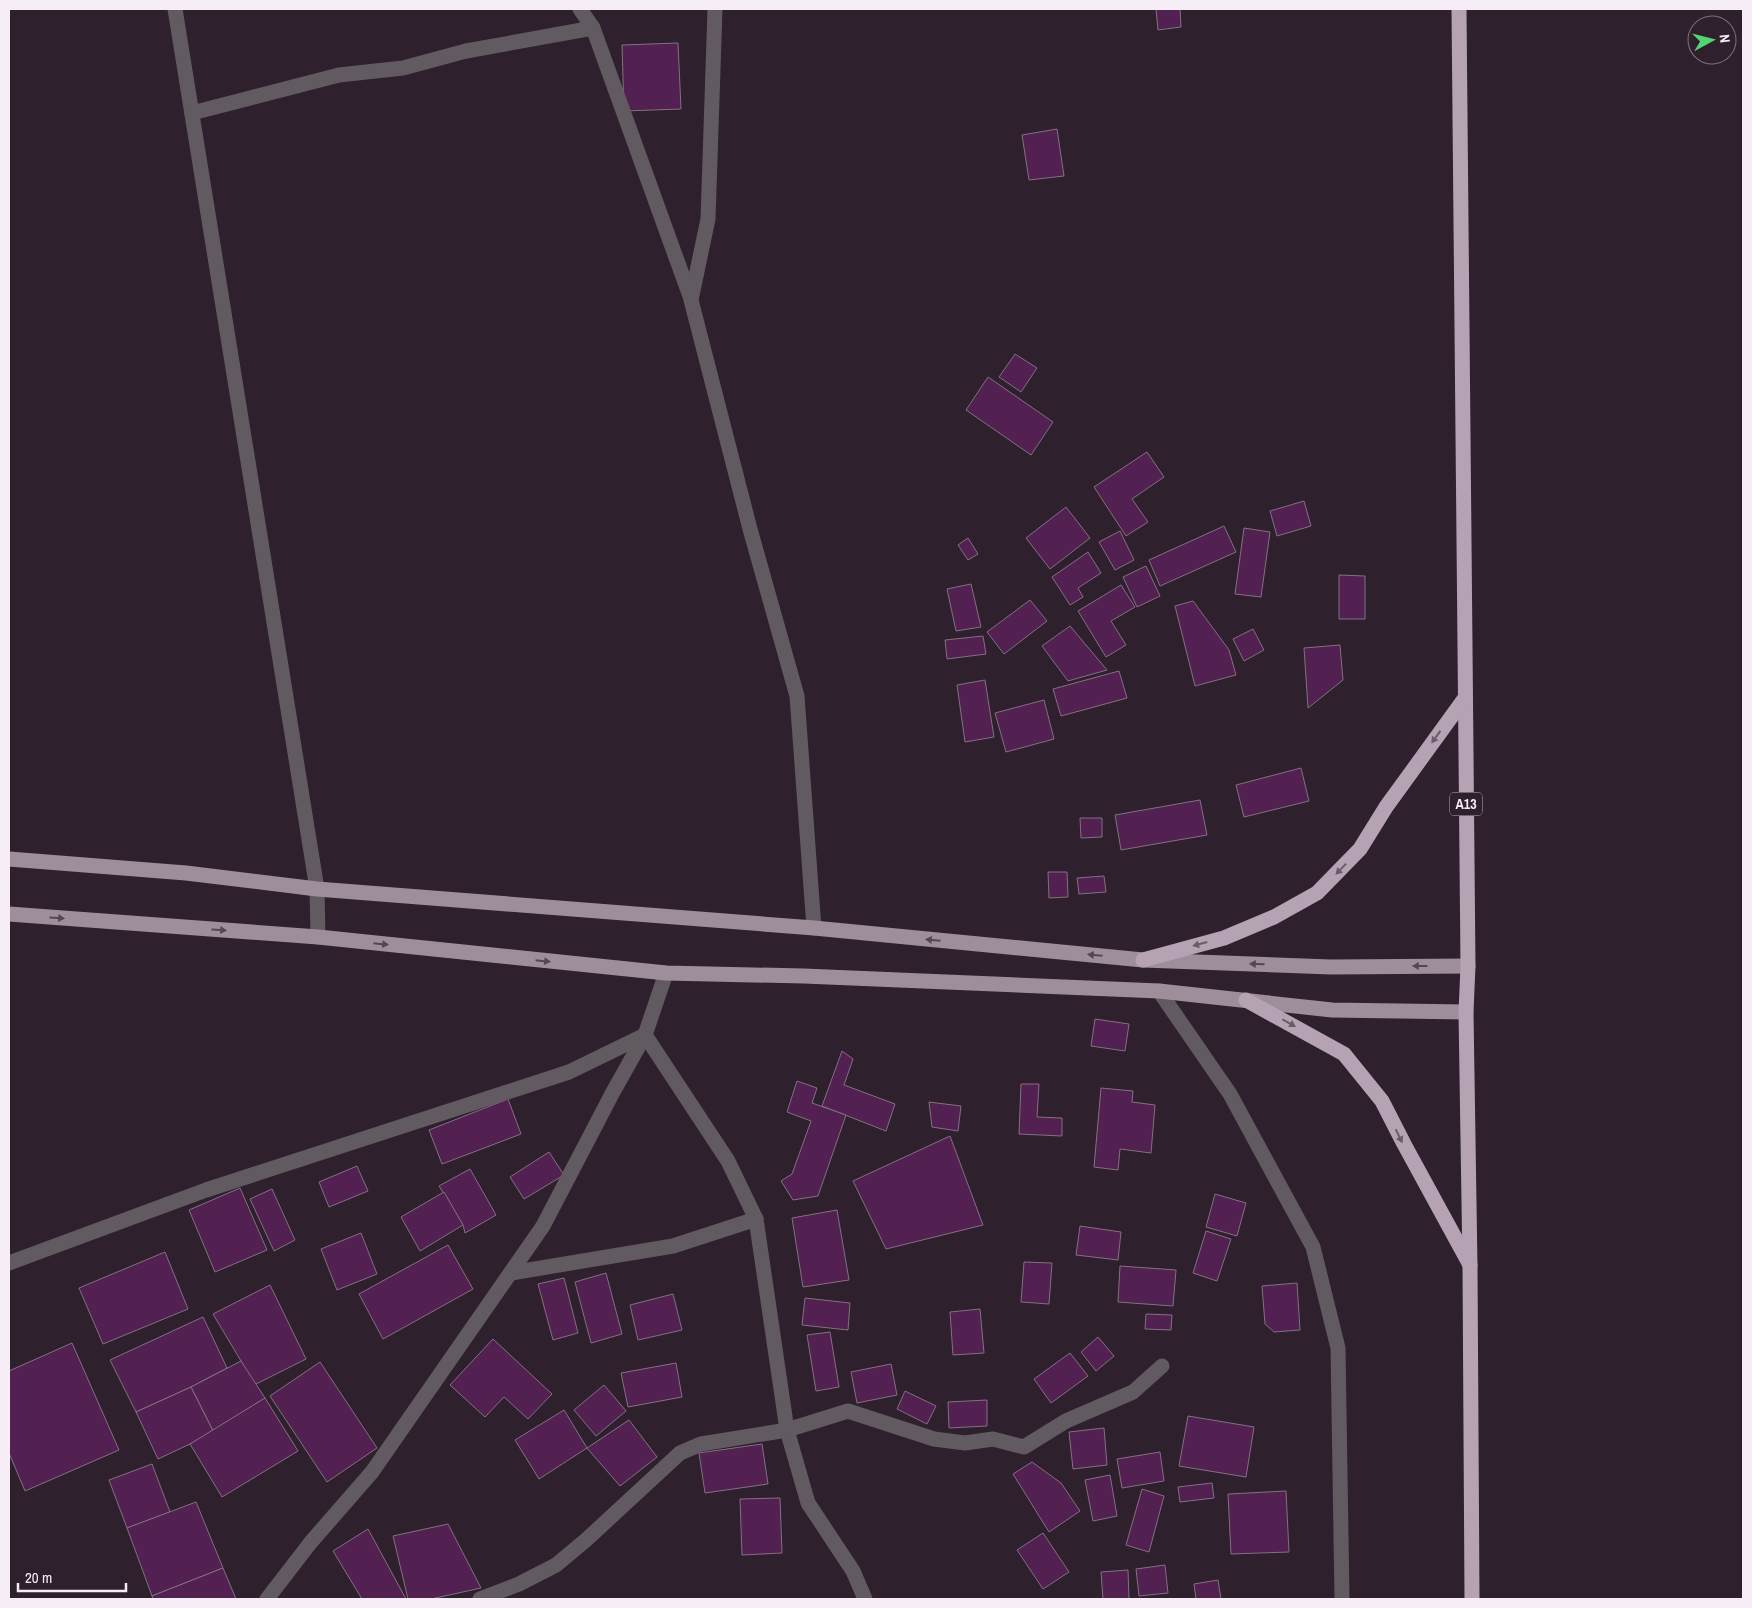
<svg xmlns="http://www.w3.org/2000/svg" width="1752" height="1608" font-family="'Archivo Narrow',sans-serif">
<style>
.building{fill:#522051;stroke:#827181}
.lines{fill:none;stroke-linecap:round;stroke-linejoin:round}
.minor{stroke:#625a61;stroke-width:15}
.major{stroke:#9e8e9c;stroke-width:15}
.highway{stroke:#b5a3b4;stroke-width:15}
.oneway{fill:#6b5b6a}
.oneway2{fill:#564654}
.labels{text-anchor:middle;dominant-baseline:central;stroke-width:4;stroke-linejoin:round;paint-order:stroke}
.shield{fill:#2f202e;stroke:#bbb0ba;stroke-width:1}
.shield-label{font-size:14px;font-weight:bold;fill:#f7edf6}
</style>
<rect width="100%" height="100%" fill="#2f202e"/>
<g class="building">
<polygon points="1156,9 1180,9 1181,27 1158,30"/>
<polygon points="678,43 681,109 624,111 622,45"/>
<polygon points="1057,129 1064,176 1029,180 1022,135"/>
<polygon points="1015,354 1037,368 1021,392 999,377"/>
<polygon points="988,377 1053,422 1031,455 966,410"/>
<polygon points="1147,452 1164,477 1132,499 1148,522 1126,536 1094,487"/>
<polygon points="1304,501 1311,526 1277,536 1270,511"/>
<polygon points="1066,507 1090,538 1050,569 1026,538"/>
<polygon points="1224,526 1236,552 1160,586 1149,560"/>
<polygon points="1244,528 1270,532 1261,597 1235,594"/>
<polygon points="1120,531 1134,560 1115,570 1099,542"/>
<polygon points="968,538 978,554 968,560 958,545"/>
<polygon points="1088,552 1101,573 1078,588 1083,597 1070,605 1052,577"/>
<polygon points="1146,566 1160,596 1137,607 1123,577"/>
<polygon points="1339,575 1365,576 1365,619 1339,619"/>
<polygon points="971,584 981,627 956,631 947,589"/>
<polygon points="1121,585 1135,607 1111,621 1126,645 1106,657 1078,611"/>
<polygon points="1030,600 1047,621 1004,654 987,632"/>
<polygon points="1193,601 1229,650 1236,675 1195,686 1175,606"/>
<polygon points="1070,626 1107,670 1068,681 1042,646"/>
<polygon points="1253,629 1264,650 1244,661 1233,639"/>
<polygon points="983,636 986,654 947,659 945,640"/>
<polygon points="1340,645 1343,680 1308,708 1304,648"/>
<polygon points="1119,671 1127,698 1061,716 1053,689"/>
<polygon points="985,680 994,737 965,742 957,685"/>
<polygon points="1044,700 1054,739 1006,752 995,713"/>
<polygon points="1301,768 1309,801 1244,817 1236,785"/>
<polygon points="1200,800 1207,835 1121,850 1115,815"/>
<polygon points="1080,818 1102,818 1102,837 1081,838"/>
<polygon points="1048,872 1067,872 1068,897 1049,898"/>
<polygon points="1104,876 1106,892 1079,894 1077,878"/>
<polygon points="1095,1019 1129,1024 1125,1051 1091,1046"/>
<polygon points="842,1051 853,1059 844,1085 895,1104 886,1131 822,1106"/>
<polygon points="797,1081 817,1088 812,1103 846,1115 818,1196 793,1200 781,1181 792,1174 811,1121 787,1112"/>
<polygon points="1021,1084 1039,1084 1037,1117 1062,1118 1062,1136 1019,1134"/>
<polygon points="1101,1088 1133,1091 1132,1102 1155,1105 1151,1153 1120,1149 1118,1170 1094,1167"/>
<polygon points="508,1099 521,1134 442,1164 429,1130"/>
<polygon points="929,1102 961,1106 958,1131 932,1127"/>
<polygon points="950,1136 983,1225 886,1249 853,1181"/>
<polygon points="549,1152 564,1175 524,1199 510,1177"/>
<polygon points="357,1166 368,1191 329,1207 319,1182"/>
<polygon points="470,1169 496,1215 465,1233 463,1225 439,1186"/>
<polygon points="240,1188 267,1250 215,1272 189,1210"/>
<polygon points="272,1189 295,1240 274,1251 250,1199"/>
<polygon points="444,1192 463,1225 420,1251 401,1217"/>
<polygon points="1215,1194 1246,1203 1237,1236 1206,1227"/>
<polygon points="837,1210 849,1280 803,1287 792,1218"/>
<polygon points="1080,1226 1121,1232 1118,1260 1076,1255"/>
<polygon points="1206,1231 1231,1239 1217,1281 1193,1273"/>
<polygon points="361,1233 377,1274 337,1290 321,1249"/>
<polygon points="448,1245 473,1289 383,1339 359,1294"/>
<polygon points="165,1252 188,1309 103,1344 79,1288"/>
<polygon points="1024,1262 1052,1263 1049,1304 1021,1302"/>
<polygon points="1120,1266 1176,1270 1173,1306 1118,1302"/>
<polygon points="606,1273 622,1334 591,1343 575,1282"/>
<polygon points="564,1278 578,1333 553,1340 538,1284"/>
<polygon points="1297,1283 1300,1330 1274,1332 1265,1324 1262,1286"/>
<polygon points="270,1285 306,1359 250,1387 241,1361 213,1314"/>
<polygon points="673,1294 682,1330 638,1340 630,1305"/>
<polygon points="805,1298 850,1303 848,1330 802,1325"/>
<polygon points="980,1309 984,1353 953,1355 950,1312"/>
<polygon points="1146,1314 1172,1315 1171,1330 1145,1329"/>
<polygon points="203,1317 227,1368 191,1387 136,1412 110,1360"/>
<polygon points="830,1332 839,1387 816,1391 807,1335"/>
<polygon points="1098,1337 1114,1356 1096,1371 1081,1352"/>
<polygon points="493,1339 552,1394 528,1419 504,1397 485,1417 450,1385"/>
<polygon points="72,1343 119,1450 25,1491 9,1453 9,1371"/>
<polygon points="1070,1353 1088,1376 1051,1403 1034,1379"/>
<polygon points="241,1361 265,1398 213,1431 191,1387"/>
<polygon points="320,1362 377,1448 327,1482 270,1396"/>
<polygon points="676,1363 682,1397 628,1407 621,1373"/>
<polygon points="891,1364 897,1395 857,1403 851,1372"/>
<polygon points="604,1385 626,1411 596,1436 574,1410"/>
<polygon points="191,1387 213,1431 190,1444 158,1459 136,1412"/>
<polygon points="905,1391 936,1406 927,1424 897,1409"/>
<polygon points="265,1398 298,1451 222,1497 190,1444"/>
<polygon points="987,1400 987,1426 949,1428 948,1402"/>
<polygon points="564,1410 587,1448 539,1479 515,1440"/>
<polygon points="1188,1416 1254,1427 1246,1477 1179,1466"/>
<polygon points="629,1420 657,1457 620,1486 587,1448"/>
<polygon points="1104,1428 1107,1465 1073,1469 1069,1432"/>
<polygon points="762,1444 768,1484 705,1493 699,1453"/>
<polygon points="1160,1452 1164,1481 1122,1488 1117,1459"/>
<polygon points="1032,1462 1061,1483 1080,1511 1049,1532 1013,1474"/>
<polygon points="152,1464 170,1512 127,1528 109,1480"/>
<polygon points="1110,1475 1117,1516 1093,1521 1085,1480"/>
<polygon points="1212,1483 1214,1498 1180,1502 1178,1487"/>
<polygon points="1142,1489 1164,1496 1149,1552 1126,1545"/>
<polygon points="1286,1491 1289,1552 1231,1554 1228,1494"/>
<polygon points="780,1498 782,1553 742,1555 740,1499"/>
<polygon points="196,1502 223,1568 152,1596 127,1528"/>
<polygon points="448,1524 481,1588 431,1599 408,1599 393,1536"/>
<polygon points="368,1529 406,1599 362,1599 333,1551"/>
<polygon points="1043,1533 1069,1572 1043,1589 1017,1550"/>
<polygon points="1165,1565 1168,1593 1139,1596 1136,1569"/>
<polygon points="223,1568 236,1599 153,1599 152,1596"/>
<polygon points="1128,1570 1129,1599 1103,1599 1101,1572"/>
<polygon points="1218,1580 1221,1599 1196,1599 1194,1584"/>
</g>
<g class="lines">
<g class="minor">
<polyline points="175,9 317,889 318,937"/>
<polyline points="580,9 593,28 691,299"/>
<polyline points="715,9 708,219 691,300 750,529 797,696 814,928"/>
<polyline points="192,113 339,75 403,68 466,51 593,28"/>
<polyline points="1159,991 1230,1094 1313,1247 1338,1348 1342,1599"/>
<polyline points="645,1035 728,1161 756,1219 787,1430 808,1503 853,1571 865,1599"/>
<polyline points="9,1263 206,1190 569,1072 645,1035"/>
<polyline points="511,1273 673,1246 756,1219"/>
<polyline points="267,1599 311,1542 372,1472 543,1226 613,1092 645,1035 666,973"/>
<polyline points="480,1599 519,1584 556,1565 586,1540 680,1453 701,1444 787,1430 848,1411 934,1439 965,1443 993,1439 1024,1447 1066,1421 1133,1392 1162,1366"/>
</g>
<g class="major">
<polyline points="9,859 186,873 317,889 814,928 1143,960 1331,967 1468,966"/>
<polyline points="9,914 318,937 666,973 804,976 1159,991 1332,1010 1466,1012"/>
</g>
<g class="highway">
<polyline points="1459,9 1468,966 1466,1012 1470,1266 1472,1599"/>
<polyline points="1143,960 1224,938 1274,917 1317,893 1360,849 1386,807 1465,698"/>
<polyline points="1246,1000 1344,1054 1382,1101 1404,1144 1470,1265"/>
</g>
</g>
<defs><path id="oneway-solid" d="M-6-.8H1V-3.2L6.5 0L1 3.2V.8H-6Z" transform="scale(1.25)"/></defs>
<g class="oneway">
<use href="#oneway-solid" transform="translate(1436 737) rotate(126)"/>
<use href="#oneway-solid" transform="translate(1341 869) rotate(134)"/>
<use href="#oneway-solid" transform="translate(1200 944) rotate(165)"/>
<use href="#oneway-solid" transform="translate(1289 1023) rotate(29)"/>
<use href="#oneway-solid" transform="translate(1399 1136) rotate(64)"/>
</g>
<g class="oneway2">
<use href="#oneway-solid" transform="translate(57 918) rotate(4)"/>
<use href="#oneway-solid" transform="translate(219 930) rotate(4)"/>
<use href="#oneway-solid" transform="translate(933 940) rotate(-175)"/>
<use href="#oneway-solid" transform="translate(381 944) rotate(6)"/>
<use href="#oneway-solid" transform="translate(1095 955) rotate(-175)"/>
<use href="#oneway-solid" transform="translate(543 961) rotate(6)"/>
<use href="#oneway-solid" transform="translate(1257 964) rotate(-178)"/>
<use href="#oneway-solid" transform="translate(1420 966) rotate(180)"/>
</g>
<g class="labels">
<rect class="shield" x="1450" y="792.5" width="32" height="23" rx="4"/>
<g class="shield-label">
<text x="1466" y="804">A13</text>
</g>
</g>
<rect width="1752" height="1608" fill="none" stroke="#f7edf6" stroke-width="20"/>
<g transform="translate(1712 40) rotate(83)"><circle r="24" fill="#2f202e" stroke="#7f727e"/>
<path d="M0-4L9 19L0 12L-9 19Z" fill="#52d673"/>
<text y="-8" font-size="14" font-weight="bold" text-anchor="middle" fill="#f7edf6">N</text>
</g>
<path d="M18 1583v8h108v-8" fill="none" stroke="#f7edf6" stroke-width="2.5"/>
<text x="25" y="1583" font-size="15" fill="#f7edf6" stroke="#2f202e" stroke-width="4" paint-order="stroke">20 m</text>
</svg>
